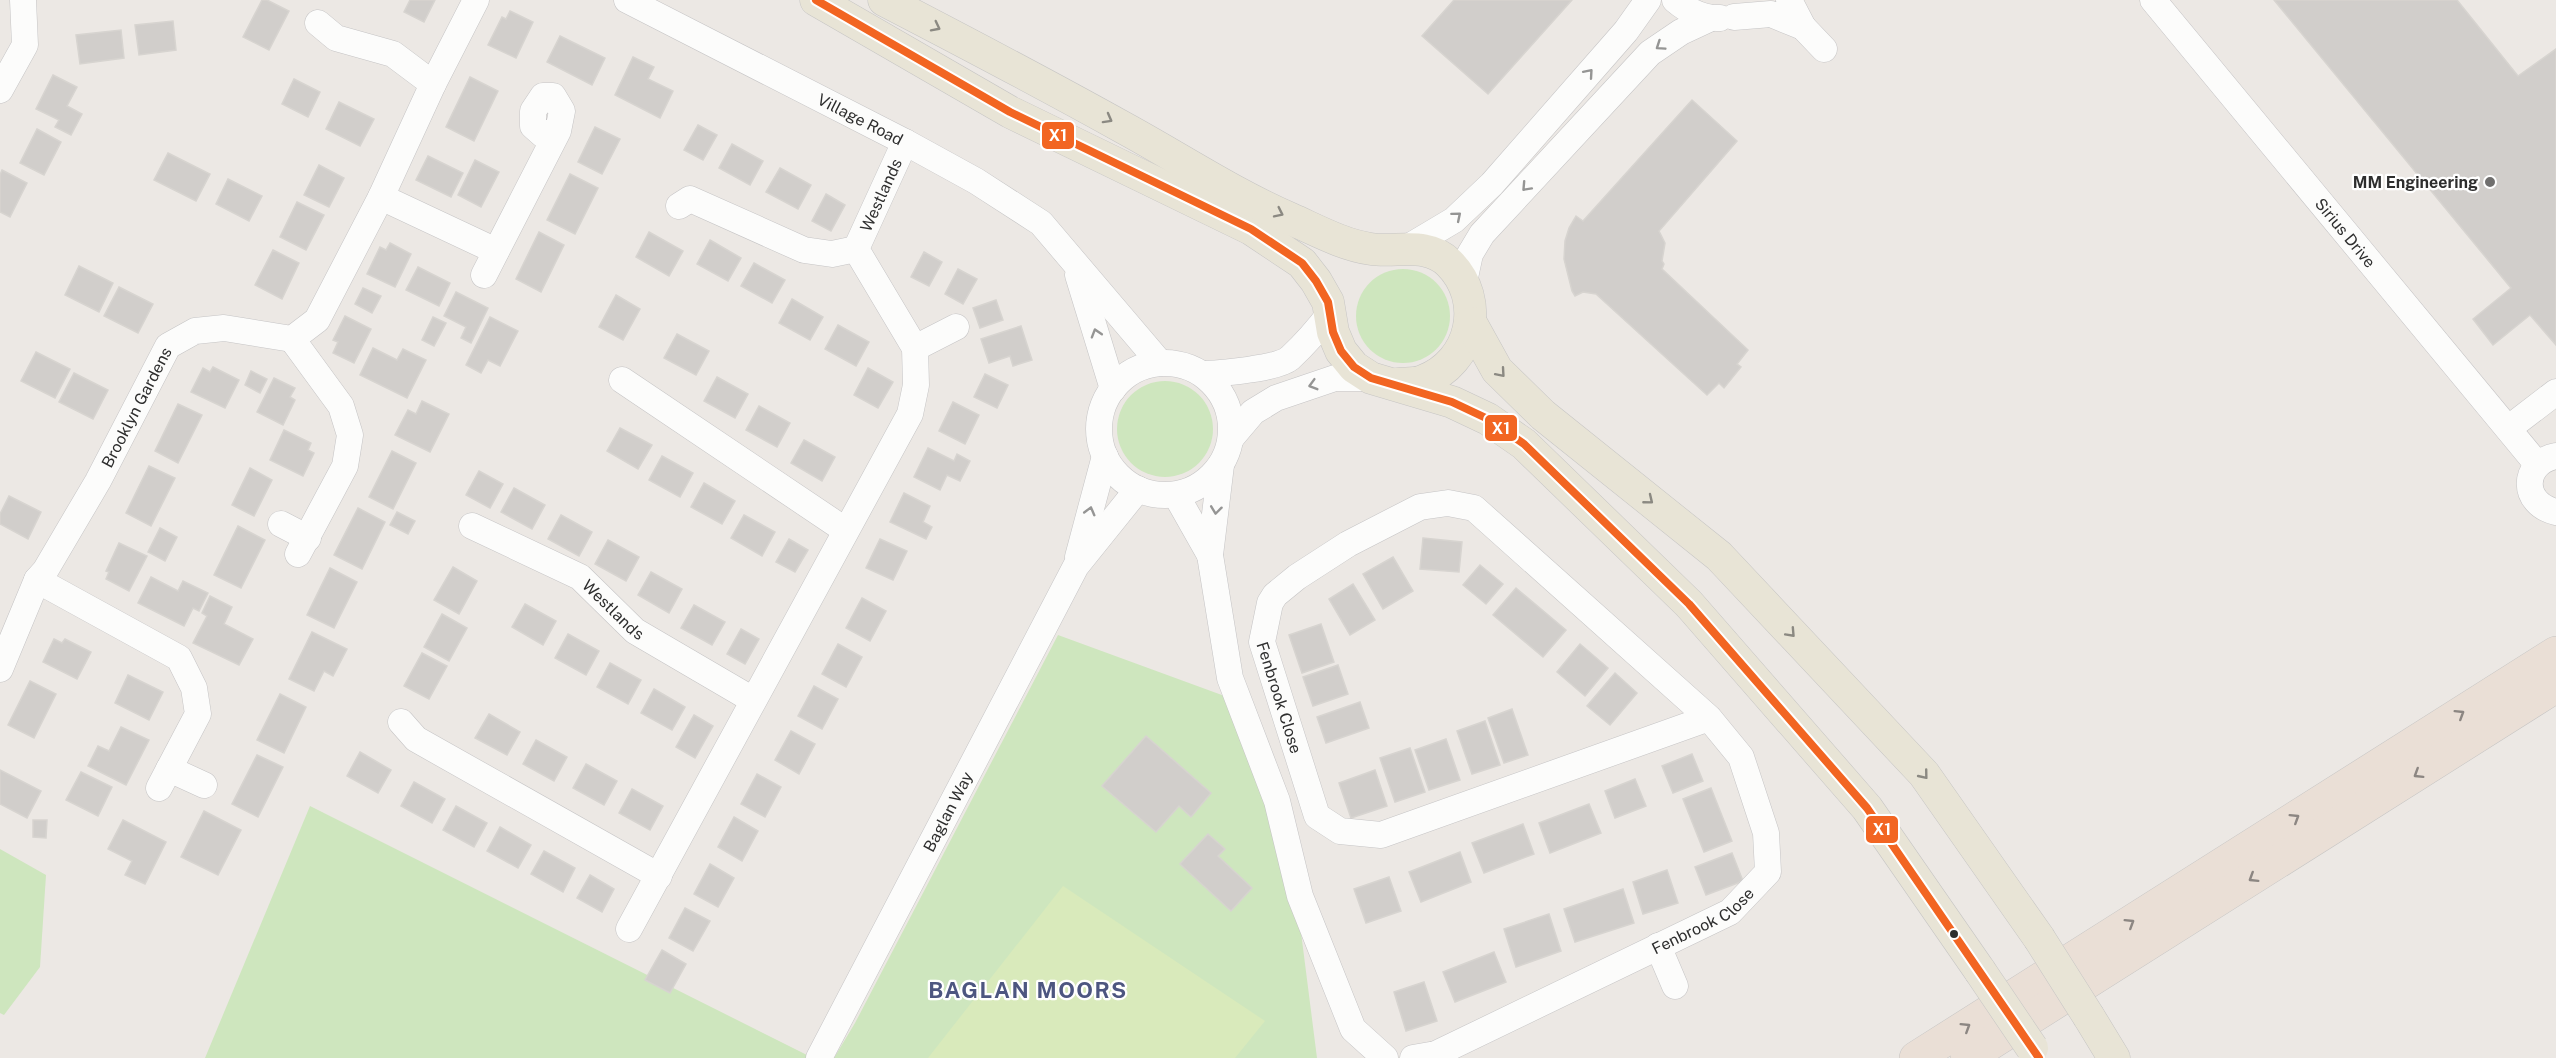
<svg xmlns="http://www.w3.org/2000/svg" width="2556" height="1058" font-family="'Public Sans',sans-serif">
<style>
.green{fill:#cee6be}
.pitch{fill:#d9eabb}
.building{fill:#d1cecb;stroke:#d7d4d0;stroke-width:1.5}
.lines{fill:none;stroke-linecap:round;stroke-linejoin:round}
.minor-casing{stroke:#c5c4c5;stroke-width:27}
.major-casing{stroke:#c6c5c4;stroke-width:33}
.highway-casing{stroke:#c6c5c4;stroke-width:34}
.minor{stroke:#fcfcfb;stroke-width:26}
.major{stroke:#e8e4d6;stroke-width:32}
.highway{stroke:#eadfd6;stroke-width:33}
.major-bridge-casing{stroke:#c6c5c4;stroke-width:33;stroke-linecap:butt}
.major-bridge{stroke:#e8e4d6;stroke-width:32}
.bus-1-casing{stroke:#fff;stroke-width:12}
.bus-1{stroke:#f26522;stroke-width:8}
.oneway{stroke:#8b8982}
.oneway2{stroke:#959594}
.oneway3{stroke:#8c8682}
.poi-dot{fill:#706f6e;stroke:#fff;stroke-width:2}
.bus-dot{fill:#2e2e2e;stroke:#fff;stroke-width:2}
.labels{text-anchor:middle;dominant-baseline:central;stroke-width:4.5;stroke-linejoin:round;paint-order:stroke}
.street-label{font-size:16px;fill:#2e2e2e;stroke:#fff}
.poi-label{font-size:16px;font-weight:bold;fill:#2e2e2e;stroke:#fff;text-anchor:end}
.district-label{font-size:22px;font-weight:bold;letter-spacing:1.5px;fill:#4d5680;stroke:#fff}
.line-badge{stroke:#fff;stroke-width:2}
.badge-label{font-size:16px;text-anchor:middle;font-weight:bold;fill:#fff}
</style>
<rect width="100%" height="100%" fill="#ece8e4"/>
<g class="green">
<circle cx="1403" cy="316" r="47"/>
<circle cx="1165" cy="429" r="48"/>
<polygon points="1058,635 1230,698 1296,893 1317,1058 834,1058 855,1023"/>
<polygon points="310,806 809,1056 808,1058 205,1058"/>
<polygon points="0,849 46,875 40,967 4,1015 0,1013"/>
</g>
<polygon class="pitch" points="1063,886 1265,1021 1235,1058 928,1058"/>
<g class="building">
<polygon points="262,0 267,0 289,11 269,50 243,37"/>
<polygon points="410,0 435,0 424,22 404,12"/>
<polygon points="1454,0 1572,0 1488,94 1422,36"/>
<polygon points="2274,0 2457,0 2518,76 2556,49 2556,345 2530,315 2493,345 2473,319 2511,288"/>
<polygon points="510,11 533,22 516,58 488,45 502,17 506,19"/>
<polygon points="173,21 176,50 139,55 135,25"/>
<polygon points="121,30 124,58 80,64 76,35"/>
<polygon points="560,36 605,58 592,85 547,62"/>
<polygon points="633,57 654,67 648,79 673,91 660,118 615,95"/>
<polygon points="53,75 77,87 67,106 82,114 71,135 55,127 59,120 36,109"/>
<polygon points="470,77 498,91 474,141 446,127"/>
<polygon points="294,79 320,92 308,117 282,104"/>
<polygon points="1692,100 1737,141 1659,231 1665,243 1662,261 1664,264 1662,269 1748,350 1737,364 1741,367 1724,388 1719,383 1707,395 1596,294 1583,292 1575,296 1572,291 1564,259 1565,241 1569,228 1576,216 1583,221"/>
<polygon points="339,102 374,119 360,146 326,129"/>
<polygon points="698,125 717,135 703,160 684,150"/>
<polygon points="595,127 620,139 602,174 578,162"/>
<polygon points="37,129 61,142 44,175 20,163"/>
<polygon points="732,144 763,161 750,185 719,168"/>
<polygon points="168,153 210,174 196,201 154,180"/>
<polygon points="428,156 463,173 451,197 416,180"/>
<polygon points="475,160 499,172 481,207 458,195"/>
<polygon points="319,165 344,178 329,207 304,195"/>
<polygon points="780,168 811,185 798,209 766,192"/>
<polygon points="2,170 27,183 10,217 0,212 0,175"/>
<polygon points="570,174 598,188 575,234 547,220"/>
<polygon points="228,179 262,196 249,221 216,204"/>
<polygon points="826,194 845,205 831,231 812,221"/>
<polygon points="297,202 324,215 306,250 280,237"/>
<polygon points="539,232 564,245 541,292 516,279"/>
<polygon points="649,232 683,251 669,276 636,257"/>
<polygon points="710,240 741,258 728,281 697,264"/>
<polygon points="390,243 411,254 395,287 367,274 380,247 386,250"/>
<polygon points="273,250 299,263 282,299 255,285"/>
<polygon points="924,252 942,262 929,286 911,277"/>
<polygon points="754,263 785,280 772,303 741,286"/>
<polygon points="79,266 113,283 99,312 65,295"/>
<polygon points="418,267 450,283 439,306 406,290"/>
<polygon points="958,269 977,279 963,304 945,294"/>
<polygon points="119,287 153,304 138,333 104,316"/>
<polygon points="363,288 381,296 372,313 355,304"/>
<polygon points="456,292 488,308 471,343 461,338 466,327 444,316"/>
<polygon points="616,295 640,309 623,340 599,327"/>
<polygon points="792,299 823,317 810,340 779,323"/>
<polygon points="996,300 1003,320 980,328 973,308"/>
<polygon points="345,316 371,329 354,363 333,353 338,342 333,340"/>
<polygon points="433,317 446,323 434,346 422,340"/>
<polygon points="490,317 518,331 500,366 488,360 481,373 466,365"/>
<polygon points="838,325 869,342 856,366 825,349"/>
<polygon points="1021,326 1032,360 1013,366 1010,356 989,363 981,339"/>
<polygon points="677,334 709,351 696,375 664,358"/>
<polygon points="373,348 397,360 403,349 426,360 407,398 360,375"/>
<polygon points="36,352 70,369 55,398 21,381"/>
<polygon points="213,367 239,380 225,408 191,392 203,368 210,372"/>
<polygon points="868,368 893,382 878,408 854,395"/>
<polygon points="251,371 267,379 260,393 245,385"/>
<polygon points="74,373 108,390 93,419 59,402"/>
<polygon points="985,374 1008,385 997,408 974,397"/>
<polygon points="717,377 748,394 735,418 704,401"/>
<polygon points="274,378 295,388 290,397 295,400 283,425 257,412"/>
<polygon points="422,401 449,414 430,452 395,435 408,410 416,414"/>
<polygon points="953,402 979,415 965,444 939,431"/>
<polygon points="178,404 202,415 178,463 155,451"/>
<polygon points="759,406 790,423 777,447 746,430"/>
<polygon points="620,428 652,445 638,469 607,451"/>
<polygon points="284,430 311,443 308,450 314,453 303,476 270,460"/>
<polygon points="804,440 835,457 822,481 791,463"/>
<polygon points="928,448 954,461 957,454 970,461 960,481 947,475 940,490 914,477"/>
<polygon points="392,451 416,463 393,509 369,497"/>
<polygon points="662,456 693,473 680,497 649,480"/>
<polygon points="149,466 175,478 151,526 126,513"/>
<polygon points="250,468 272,480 254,516 232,505"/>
<polygon points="479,471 503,484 490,508 466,495"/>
<polygon points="704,483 735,501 722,524 691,507"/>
<polygon points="514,488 545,505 532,529 501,512"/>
<polygon points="904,493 930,506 923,522 932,527 926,539 890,522"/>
<polygon points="9,496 41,512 28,539 0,524 0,514"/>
<polygon points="358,508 385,522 362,569 334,555"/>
<polygon points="397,512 415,521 408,534 390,525"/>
<polygon points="561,515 592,532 579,556 548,539"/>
<polygon points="744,515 775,532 762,556 731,538"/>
<polygon points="238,526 265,540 241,588 214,575"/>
<polygon points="160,528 177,537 165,561 148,552"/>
<polygon points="1423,538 1462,542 1459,572 1420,569"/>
<polygon points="789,539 808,550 795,572 776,562"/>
<polygon points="880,539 907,551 893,580 866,568"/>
<polygon points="608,540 639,557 626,581 595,564"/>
<polygon points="119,543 147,556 129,591 106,579 109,572 106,571"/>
<polygon points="1393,557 1413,591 1383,609 1363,574"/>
<polygon points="1480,565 1503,584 1486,604 1463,585"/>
<polygon points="453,567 477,581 459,614 434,600"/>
<polygon points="330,568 357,582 334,628 307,615"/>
<polygon points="651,572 682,589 669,613 638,595"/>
<polygon points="151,577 178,591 183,581 208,593 199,611 193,608 184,626 138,603"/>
<polygon points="1353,584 1375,620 1350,635 1329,599"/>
<polygon points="1516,588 1566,630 1543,657 1493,615"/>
<polygon points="210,596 232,607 224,624 253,639 239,665 193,643 207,616 202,613"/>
<polygon points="862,598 886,611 870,641 846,628"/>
<polygon points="525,604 556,621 543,645 512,627"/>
<polygon points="694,605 725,622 712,645 681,628"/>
<polygon points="442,614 467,628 449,661 424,647"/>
<polygon points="1321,624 1334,662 1302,673 1289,635"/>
<polygon points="741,629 759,639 745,664 727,654"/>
<polygon points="312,632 347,649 333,676 324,671 314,691 289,679"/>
<polygon points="568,634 599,651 586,675 555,658"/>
<polygon points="54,639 62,643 65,639 91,652 77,679 43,662"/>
<polygon points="838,644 862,657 846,687 822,674"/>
<polygon points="1580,644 1608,668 1585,696 1557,672"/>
<polygon points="422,653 447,666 429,699 404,686"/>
<polygon points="610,663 641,680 628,704 597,687"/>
<polygon points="1338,665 1348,694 1313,706 1303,677"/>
<polygon points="1615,673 1637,693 1610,725 1587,706"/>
<polygon points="128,675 163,692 149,720 115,703"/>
<polygon points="30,681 56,694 34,738 8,725"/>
<polygon points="814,686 838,699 822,729 798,716"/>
<polygon points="654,689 685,707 672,730 641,713"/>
<polygon points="280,694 306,707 284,753 257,740"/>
<polygon points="1360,702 1369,728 1326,743 1317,717"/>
<polygon points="1512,709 1528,755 1504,763 1488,718"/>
<polygon points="489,714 520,732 507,755 475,738"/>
<polygon points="694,715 713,726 695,758 676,747"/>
<polygon points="1485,721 1500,765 1472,774 1457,731"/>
<polygon points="121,727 149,740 126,785 88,766 98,746 109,751"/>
<polygon points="791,731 815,744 799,774 775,760"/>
<polygon points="1146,736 1211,793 1191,817 1179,806 1156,832 1102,786"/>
<polygon points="1446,739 1460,780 1429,790 1415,750"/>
<polygon points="536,740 567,757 554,781 523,764"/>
<polygon points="1410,748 1425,792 1395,802 1380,758"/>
<polygon points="360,752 391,770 378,793 347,776"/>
<polygon points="1692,754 1703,781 1673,793 1662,766"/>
<polygon points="257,755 283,767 258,817 232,804"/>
<polygon points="586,764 617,781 604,805 573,788"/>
<polygon points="0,770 41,791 27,818 0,804"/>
<polygon points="1375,770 1387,806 1351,818 1339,783"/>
<polygon points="81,772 112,787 98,816 66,800"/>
<polygon points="757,774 781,787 765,817 741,804"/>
<polygon points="1635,779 1646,806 1615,818 1605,791"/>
<polygon points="414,782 445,799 432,823 401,806"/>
<polygon points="1711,788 1732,841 1704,852 1683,799"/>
<polygon points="632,789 663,806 650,830 619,813"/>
<polygon points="1589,804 1601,833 1550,853 1539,823"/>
<polygon points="456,806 487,823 474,847 443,830"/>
<polygon points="204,811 241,830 218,875 181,857"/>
<polygon points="734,817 758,831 742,861 718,847"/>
<polygon points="33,820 47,820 46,838 33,837"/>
<polygon points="123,820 166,842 145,884 125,875 132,861 108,849"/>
<polygon points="1523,824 1534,854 1484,873 1472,843"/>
<polygon points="500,827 531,845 518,868 487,851"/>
<polygon points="1208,834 1225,849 1218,856 1252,888 1231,911 1180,864"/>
<polygon points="544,851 575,868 563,892 531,874"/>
<polygon points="1460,852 1471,882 1421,902 1409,872"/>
<polygon points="1732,853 1743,881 1706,895 1695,867"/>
<polygon points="710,864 734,878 718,907 694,894"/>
<polygon points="1667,870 1678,903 1643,914 1633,882"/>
<polygon points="590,875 614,889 602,912 577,898"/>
<polygon points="1389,877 1401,911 1366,923 1354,889"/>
<polygon points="1623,889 1634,923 1575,942 1564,909"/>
<polygon points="685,908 710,921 693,951 669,938"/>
<polygon points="1549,914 1561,951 1516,967 1504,929"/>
<polygon points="662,950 686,964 670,993 645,980"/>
<polygon points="1494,952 1506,982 1455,1002 1443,972"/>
<polygon points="1424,982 1437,1021 1406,1031 1394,992"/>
</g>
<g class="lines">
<g class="minor-casing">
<g id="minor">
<path id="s1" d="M627,0L905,142L976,181L1041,223L1160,363"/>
<path d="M1675,0C1688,11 1702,19 1720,18"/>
<path id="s2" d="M2153,0L2537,464"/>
<polyline points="1734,17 1771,14 1803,27 1789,0"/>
<polyline points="318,23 336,38 393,54 433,84"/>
<polyline points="1803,27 1824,49"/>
<polyline points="0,90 25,45 23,0"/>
<polyline points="381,197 496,251"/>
<polyline points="679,206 690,199 804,250 832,254 856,249"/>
<polyline points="1407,248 1454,220 1492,184 1626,31 1648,0"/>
<polyline points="484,275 558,131 562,111 553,96 543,96 533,111 533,126 542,134 558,131"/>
<polyline points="1078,275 1113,389"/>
<polyline points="1464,282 1470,254 1482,234 1650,53 1681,32 1711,18"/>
<polyline points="292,339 341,406 350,435 345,466 298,554"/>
<polyline points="915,348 956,327"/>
<circle cx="1165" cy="429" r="66"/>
<path d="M1203,374C1221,373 1277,369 1290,358C1305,344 1319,328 1331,312"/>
<polyline points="622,380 845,530"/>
<polyline points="2509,428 2556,392"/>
<polyline points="1231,438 1253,412 1276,398 1335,378 1371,378"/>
<path d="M2556,456C2521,463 2521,504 2556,512"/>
<polyline points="1221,465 1210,555 1230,678 1277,801 1300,896 1353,1029 1385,1058"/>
<polyline points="1176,495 1210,555"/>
<polyline points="281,524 308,538"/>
<path id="s3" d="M472,526L580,577L635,631L753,700"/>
<polyline points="1078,557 1105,456"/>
<polyline points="37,580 179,658 194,688 198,714 159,788"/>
<path id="s4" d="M0,669L37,580L45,571L98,481L168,346L195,331L224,328L292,339L317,320L381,197L433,84L476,0"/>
<polyline points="401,722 416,739 659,876"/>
<polyline points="169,769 204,785"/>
<path id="s5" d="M629,929L910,414L916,385L915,348L856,249L905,142"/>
<polyline points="1658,946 1675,986"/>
<path id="s6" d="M819,1058L1076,566L1138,489"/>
<path id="s7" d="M1413,1058L1436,1054L1730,912L1768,872L1766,833L1741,757L1709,718L1474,508L1448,503L1420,507L1348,544L1297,577L1275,595L1270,603L1262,642L1317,816L1340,831L1381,835L1709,718"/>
</g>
</g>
<g class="major-casing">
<g id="major">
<polyline points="816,0 1010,112 1251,229 1302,263 1316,281 1328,302 1333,332 1341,351 1354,367 1371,378 1452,402 1488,419 1524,444 1689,604 1867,808 1980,971"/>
<path d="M884,0C965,42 1045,84 1124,128C1179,158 1233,194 1291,219C1316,230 1343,245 1371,249C1397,253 1427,241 1449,263C1486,300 1473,362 1423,381C1416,384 1405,383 1397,384"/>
<polyline points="1471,323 1497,370 1543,415 1719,556 1924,774 2039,938"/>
<polyline points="2089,1017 2114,1058"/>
</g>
</g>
<g class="highway-casing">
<g id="highway">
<polyline points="1916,1058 2556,653"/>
<polyline points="1967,1058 2556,686"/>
</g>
</g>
<use href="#minor" class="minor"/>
<use href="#major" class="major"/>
<use href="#highway" class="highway"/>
<g class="major-bridge-casing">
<g id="major-bridge">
<polyline points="2039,938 2089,1017"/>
<polyline points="1980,971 2032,1048"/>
</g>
</g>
<use href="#major-bridge" class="major-bridge"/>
<g class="bus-1-casing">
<polyline id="bus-1" points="816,0 1010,112 1251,229 1302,263 1316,281 1328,302 1333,332 1341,351 1354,367 1371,378 1452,402 1488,419 1524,444 1689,604 1867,808 2039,1058"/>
</g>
<use href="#bus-1" class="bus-1"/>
</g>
<defs><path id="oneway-chevron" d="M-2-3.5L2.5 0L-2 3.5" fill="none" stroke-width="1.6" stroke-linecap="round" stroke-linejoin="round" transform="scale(1.5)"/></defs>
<g class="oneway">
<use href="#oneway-chevron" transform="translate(936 27) rotate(27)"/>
<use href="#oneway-chevron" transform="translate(1108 119) rotate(29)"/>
<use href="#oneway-chevron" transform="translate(1279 213) rotate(26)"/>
<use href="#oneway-chevron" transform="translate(1501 373) rotate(49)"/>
<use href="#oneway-chevron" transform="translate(1649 500) rotate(39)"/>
<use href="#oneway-chevron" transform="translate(1791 633) rotate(47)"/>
<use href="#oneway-chevron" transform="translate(1924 775) rotate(51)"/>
</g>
<g class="oneway2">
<use href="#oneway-chevron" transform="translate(1660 46) rotate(146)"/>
<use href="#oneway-chevron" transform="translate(1589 73) rotate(-49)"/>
<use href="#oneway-chevron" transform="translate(1526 187) rotate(133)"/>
<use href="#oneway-chevron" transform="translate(1457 216) rotate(-40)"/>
<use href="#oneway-chevron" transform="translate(1096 333) rotate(-107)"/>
<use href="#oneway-chevron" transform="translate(1313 385) rotate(164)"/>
<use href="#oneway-chevron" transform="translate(1216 510) rotate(97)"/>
<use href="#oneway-chevron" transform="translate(1090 511) rotate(-75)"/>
</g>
<g class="oneway3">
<use href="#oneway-chevron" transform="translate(2460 714) rotate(-32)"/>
<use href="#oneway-chevron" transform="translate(2418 774) rotate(148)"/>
<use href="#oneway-chevron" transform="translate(2295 818) rotate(-32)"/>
<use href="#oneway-chevron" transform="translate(2253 878) rotate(148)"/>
<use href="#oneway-chevron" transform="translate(2130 923) rotate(-32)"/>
<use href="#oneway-chevron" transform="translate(1966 1027) rotate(-32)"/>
</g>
<circle class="poi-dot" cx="2490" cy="182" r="6"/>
<circle class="bus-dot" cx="1954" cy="934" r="5"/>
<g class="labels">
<g class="street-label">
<text stroke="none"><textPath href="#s1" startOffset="262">Village Road</textPath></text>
<text stroke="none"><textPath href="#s5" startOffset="828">Westlands</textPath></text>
<text stroke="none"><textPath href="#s2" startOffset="302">Sirius Drive</textPath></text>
<text stroke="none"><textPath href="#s4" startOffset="296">Brooklyn Gardens</textPath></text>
<text stroke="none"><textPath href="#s3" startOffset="166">Westlands</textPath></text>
<text stroke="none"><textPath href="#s7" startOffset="1222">Fenbrook Close</textPath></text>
<text stroke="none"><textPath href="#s6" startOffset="278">Baglan Way</textPath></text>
<text stroke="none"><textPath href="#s7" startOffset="322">Fenbrook Close</textPath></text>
</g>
<g class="poi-label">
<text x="2478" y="182">MM Engineering</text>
</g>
<g class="district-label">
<text x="1028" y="990">BAGLAN MOORS</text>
</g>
</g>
<g class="line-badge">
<rect x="1041" y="121" width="34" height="29" rx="6" fill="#f26522"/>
<rect x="1484" y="414" width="34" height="28" rx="6" fill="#f26522"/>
<rect x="1865" y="815" width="34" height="29" rx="6" fill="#f26522"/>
</g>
<g class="badge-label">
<text x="1058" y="141">X1</text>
<text x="1501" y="434">X1</text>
<text x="1882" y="835">X1</text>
</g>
</svg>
